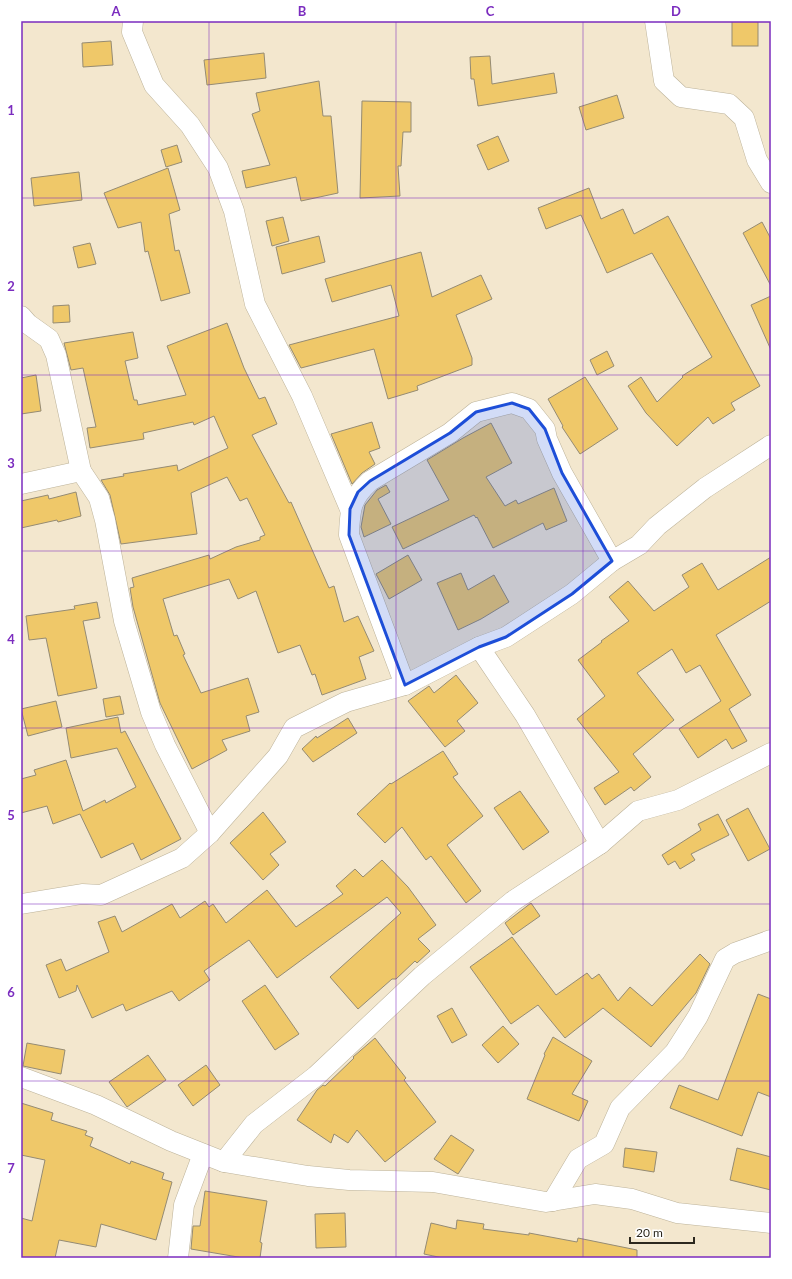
<svg xmlns="http://www.w3.org/2000/svg" width="792" height="1279" font-family="Lato,sans-serif">
<style>
.building{fill:#efc869;stroke:#958b73}
.lines{fill:none;stroke-linecap:round;stroke-linejoin:round}
.minor-casing{stroke:#bdb39a;stroke-width:21}
.minor{stroke:#fff;stroke-width:20}
.marked{fill:#1d4ed8;fill-opacity:0.2;stroke:#1d4ed8;stroke-width:3;stroke-linejoin:round}
.grid{fill:none;stroke:#7b2cbf;stroke-width:1;stroke-opacity:0.55}
.neatline{fill:none;stroke:#7b2cbf;stroke-width:1.5}
.grid-label{font-size:13px;text-anchor:middle;font-weight:bold;fill:#7b2cbf}
</style>
<rect width="100%" height="100%" fill="#f3e7ce"/>
<g class="building">
<rect x="732" y="21" width="26" height="25"/>
<polygon points="111,41 113,65 83,67 82,43"/>
<polygon points="264,53 266,78 207,85 204,60"/>
<polygon points="490,56 492,84 554,73 557,93 478,106 474,79 471,79 470,57"/>
<polygon points="319,81 323,116 331,116 338,193 301,201 296,177 246,188 242,171 270,165 252,114 260,111 256,93"/>
<polygon points="617,95 624,118 586,130 579,107"/>
<polygon points="362,101 411,102 411,132 403,132 401,166 398,166 400,196 360,198"/>
<polygon points="498,136 509,161 488,170 477,145"/>
<polygon points="177,145 182,162 166,167 161,150"/>
<polygon points="168,168 180,210 169,214 175,251 179,250 190,293 161,301 148,251 145,252 141,222 118,228 104,193"/>
<polygon points="79,172 82,200 34,206 31,178"/>
<polygon points="589,188 601,219 623,209 634,234 668,216 760,386 731,403 735,410 713,424 708,417 677,446 646,413 628,386 641,377 657,402 683,377 682,376 712,357 652,253 607,273 581,215 546,229 538,208"/>
<polygon points="283,217 289,241 272,246 266,221"/>
<polygon points="762,222 771,239 771,286 743,233"/>
<polygon points="319,236 325,262 282,274 276,247"/>
<polygon points="90,243 96,264 78,268 73,247"/>
<polygon points="421,252 432,297 481,275 492,299 456,315 472,358 472,365 417,386 418,390 388,399 374,349 301,368 289,345 399,316 391,285 332,302 325,279"/>
<polygon points="771,296 771,350 751,305"/>
<polygon points="69,305 70,322 53,323 53,306"/>
<polygon points="227,323 244,368 259,399 265,397 277,424 252,435 289,503 291,502 329,588 334,586 344,622 358,616 374,651 359,657 366,679 322,695 315,674 312,675 300,645 278,653 256,591 238,599 229,579 163,599 174,636 177,635 185,654 183,655 201,693 248,678 259,712 246,716 250,731 222,740 227,750 192,769 160,703 133,607 130,588 134,587 132,578 209,555 210,559 236,547 260,540 260,537 265,535 247,498 240,501 227,477 191,493 197,534 121,544 110,495 101,480 124,476 123,474 177,465 178,471 228,448 214,416 194,425 193,422 143,433 144,439 90,448 87,428 96,427 83,368 71,370 64,343 133,332 138,358 125,361 134,400 137,400 138,405 186,395 167,346"/>
<polygon points="607,351 614,366 597,375 590,360"/>
<polygon points="36,375 41,411 21,414 21,378"/>
<polygon points="585,377 618,429 580,454 562,427 563,426 548,399"/>
<polygon points="372,422 380,448 369,452 375,464 362,473 352,484 331,434"/>
<polygon points="491,423 512,463 486,477 505,506 516,500 518,504 554,488 567,521 546,530 543,523 493,548 477,517 476,518 474,515 403,549 392,527 449,500 427,460 463,438"/>
<polygon points="386,485 390,492 378,499 391,524 364,537 361,527 365,505 377,490"/>
<polygon points="76,492 81,516 58,522 57,520 21,528 21,501 48,495 49,499"/>
<polygon points="408,555 422,580 389,599 376,574"/>
<polygon points="771,557 771,601 716,635 751,695 729,709 747,741 732,749 726,739 698,758 679,729 721,701 700,665 686,673 672,649 637,673 674,720 633,754 651,777 634,791 631,787 605,805 594,788 619,772 577,719 605,696 578,660 602,642 601,641 629,621 609,597 628,581 654,611 689,587 682,575 702,563 718,590"/>
<polygon points="461,573 468,590 494,575 509,602 481,619 458,630 437,583"/>
<polygon points="97,602 100,618 83,621 97,688 58,696 46,638 29,640 26,616 75,609 74,606"/>
<polygon points="456,675 478,703 457,721 465,731 445,747 408,701 429,686 434,693"/>
<polygon points="120,696 124,714 106,717 103,699"/>
<polygon points="56,701 62,727 28,736 21,709"/>
<polygon points="118,717 121,733 125,731 181,839 141,860 133,843 101,858 80,814 53,824 47,806 21,813 21,779 36,775 34,770 66,760 83,811 105,800 106,803 136,787 117,748 71,758 66,728"/>
<polygon points="348,718 357,733 313,762 302,749 316,736 317,738"/>
<polygon points="443,751 458,774 453,777 483,816 447,845 481,891 466,903 431,856 426,860 402,827 385,843 357,814 390,783 391,784"/>
<polygon points="520,791 549,832 523,850 494,808"/>
<polygon points="748,808 770,849 748,861 726,820"/>
<polygon points="263,812 286,842 270,854 279,865 263,880 230,843"/>
<polygon points="718,814 729,835 691,854 695,860 680,869 675,861 668,865 662,855 701,830 698,824"/>
<polygon points="382,860 408,887 436,925 418,939 430,951 417,963 415,961 396,979 392,979 358,1009 330,977 401,913 387,897 277,978 249,940 204,971 210,980 179,1001 172,991 126,1011 123,1004 92,1018 77,985 76,991 59,998 46,965 61,959 66,971 109,952 98,922 115,916 122,932 172,904 180,918 205,901 209,907 213,904 226,923 267,890 296,927 343,894 336,886 355,869 363,877"/>
<polygon points="531,903 540,916 513,935 505,923"/>
<polygon points="512,937 556,995 587,973 592,979 599,974 618,1001 630,987 652,1006 700,954 710,964 696,993 651,1047 603,1008 565,1038 538,1005 511,1024 470,967"/>
<polygon points="265,985 299,1034 275,1050 242,1001"/>
<polygon points="758,994 771,999 771,1097 758,1092 742,1136 670,1108 679,1085 718,1100"/>
<polygon points="452,1008 467,1035 452,1043 437,1016"/>
<polygon points="503,1026 519,1044 498,1063 482,1045"/>
<polygon points="553,1037 592,1061 572,1094 588,1101 579,1121 527,1099 545,1055 544,1054"/>
<polygon points="375,1038 406,1078 404,1080 436,1122 385,1162 357,1130 348,1143 334,1134 331,1143 297,1120 317,1090 323,1085 325,1086 354,1058 353,1057"/>
<polygon points="27,1043 65,1050 61,1074 23,1066"/>
<polygon points="148,1055 166,1080 127,1107 109,1082"/>
<polygon points="206,1065 220,1085 193,1106 178,1085"/>
<polygon points="21,1103 53,1113 51,1120 87,1131 85,1135 93,1138 90,1146 130,1164 131,1161 164,1173 162,1179 172,1182 156,1240 101,1224 96,1247 59,1240 55,1258 21,1258 21,1218 32,1221 45,1160 21,1155"/>
<polygon points="451,1135 474,1150 458,1174 434,1159"/>
<polygon points="625,1148 657,1152 654,1172 623,1167"/>
<polygon points="737,1148 771,1157 771,1190 730,1180"/>
<polygon points="205,1191 267,1201 260,1242 262,1243 260,1258 244,1258 191,1249 193,1226 200,1226"/>
<polygon points="345,1213 346,1247 316,1248 315,1214"/>
<polygon points="457,1220 484,1224 483,1229 529,1235 529,1233 577,1242 578,1238 637,1250 637,1258 443,1258 424,1254 431,1223 456,1229"/>
</g>
<g class="lines">
<g class="minor-casing">
<g id="minor">
<polyline points="133,21 132,32 154,85 190,125 218,168 234,211 255,304 302,396 350,509"/>
<polyline points="655,21 664,81 681,97 729,104 744,118 757,160 771,183"/>
<polyline points="21,316 28,324 49,339 56,355 81,471"/>
<polyline points="21,484 81,471 99,498 105,520 124,621 151,712 165,745 210,833"/>
<path d="M405,685L349,535C350,510 350,499 370,481L450,433L476,412L512,403L529,409L545,429L547,439L562,473L612,561"/>
<polyline points="600,844 638,811 678,800 771,753"/>
<polyline points="21,904 82,894 101,895 182,858 210,833 278,756 294,728 346,702 405,685 479,647 506,637 572,594 612,561 639,545 657,526 705,488 771,445"/>
<polyline points="21,1077 96,1105 171,1141 224,1162 308,1176 349,1180 433,1182 546,1202 595,1194 632,1199 677,1213 771,1223"/>
<polyline points="224,1162 254,1124 316,1076 422,976 513,901 600,844 525,715 479,647"/>
<polyline points="553,1201 578,1159 604,1144 620,1108 675,1052 698,1016 725,959 735,953 771,940"/>
<polyline points="178,1258 184,1205 203,1154"/>
</g>
</g>
<use href="#minor" class="minor"/>
</g>
<path class="marked" d="M512,403L529,409L545,429L562,473L612,561L572,594L506,637L479,647L405,685L349,535L350,509L358,492L370,481L450,433L476,412Z"/>
<path class="grid" d="M209,21V1258M396,21V1258M583,21V1258M21,198H771M21,375H771M21,551H771M21,728H771M21,904H771M21,1081H771"/>
<rect width="792" height="1279" fill="none" stroke="#ffffff" stroke-width="44"/>
<path d="M630 1237v6h64v-6" fill="none" stroke="#2c281e" stroke-width="2"/>
<text x="636" y="1237" font-size="12" fill="#2c281e" stroke="#ffffff" stroke-width="3" paint-order="stroke">20 m</text>
<rect x="22" y="22" width="748" height="1235" class="neatline"/>
<g class="grid-label">
<text x="116" y="16">A</text>
<text x="302" y="16">B</text>
<text x="490" y="16">C</text>
<text x="676" y="16">D</text>
<text x="11" y="115">1</text>
<text x="11" y="291">2</text>
<text x="11" y="468">3</text>
<text x="11" y="644">4</text>
<text x="11" y="820">5</text>
<text x="11" y="997">6</text>
<text x="11" y="1173">7</text>
</g>
</svg>
